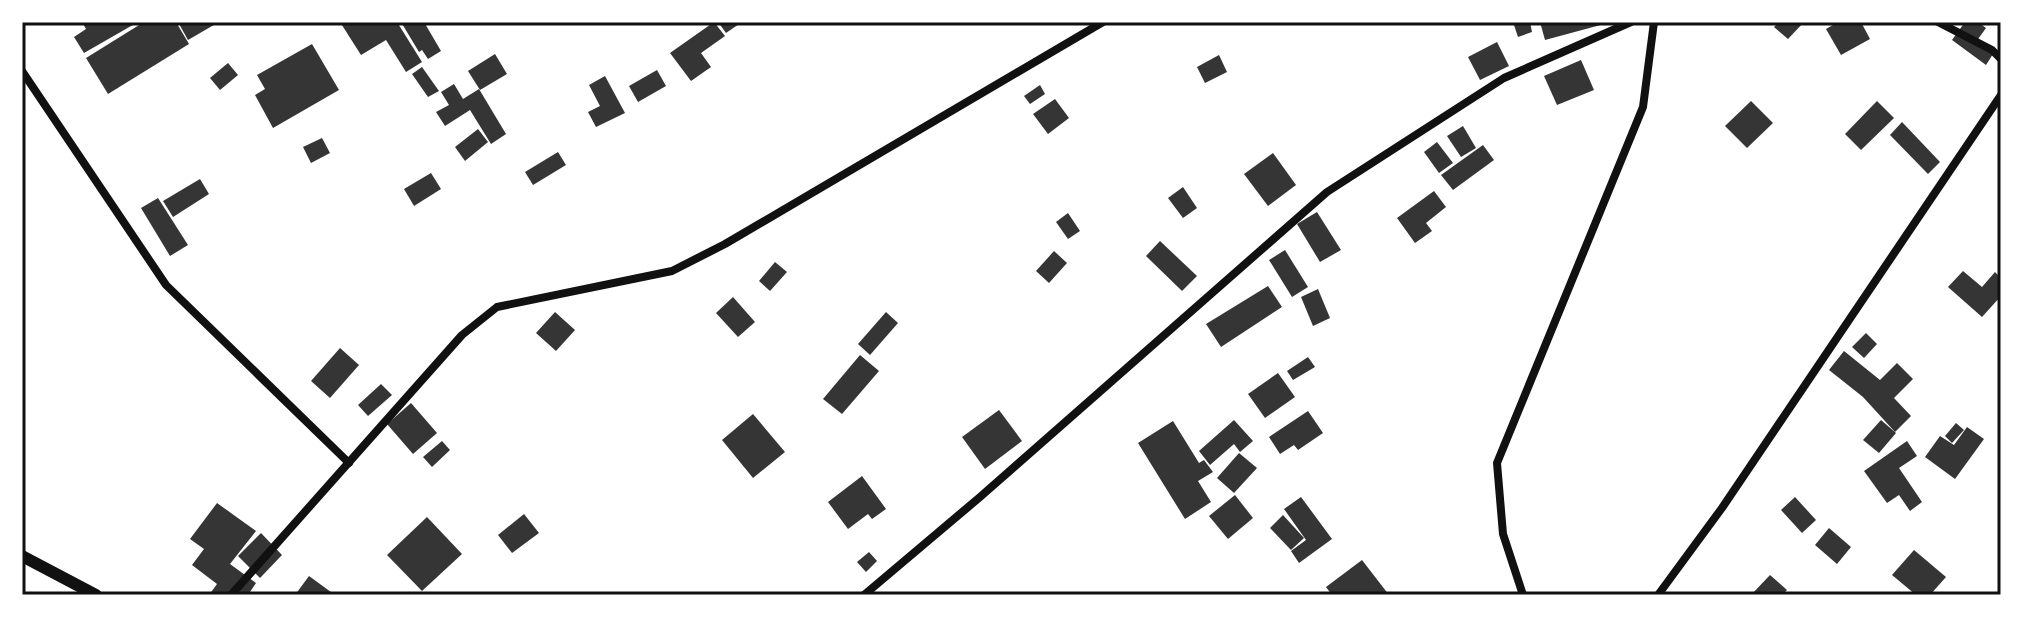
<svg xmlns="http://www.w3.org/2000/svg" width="2023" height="617" font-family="Rubik,sans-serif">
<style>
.building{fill:#353535}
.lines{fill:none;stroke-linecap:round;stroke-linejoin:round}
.minor{stroke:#111;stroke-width:8}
.tertiary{stroke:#111;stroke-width:12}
.neatline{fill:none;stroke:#111;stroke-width:3}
</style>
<rect width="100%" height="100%" fill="#fff"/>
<g class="building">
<polygon points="82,22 138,22 84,53 74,37 86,29"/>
<polygon points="144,22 176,22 189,44 108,94 86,58"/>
<polygon points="178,22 219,22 188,40"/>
<polygon points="340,22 397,22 422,62 406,72 386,40 361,55"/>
<polygon points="401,22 424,22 441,51 428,59 422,50 419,52"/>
<polygon points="714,22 725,36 701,53 711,67 691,81 670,53"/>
<polygon points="718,22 742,22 726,33"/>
<polygon points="1513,22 1530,22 1532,32 1518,37"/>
<polygon points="1540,22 1608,22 1608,23 1545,40"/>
<polygon points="1779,22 1804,22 1788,39 1774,27"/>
<polygon points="1838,22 1861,22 1870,39 1841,55 1826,29"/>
<polygon points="1965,22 1978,22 1986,28 1976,42 1993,54 1986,65 1952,40"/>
<polygon points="1497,42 1509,66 1480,80 1468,57"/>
<polygon points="312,44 339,90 273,128 255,95 265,89 257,75"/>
<polygon points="495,54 507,74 480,90 468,71"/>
<polygon points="1219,55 1227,72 1205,83 1197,67"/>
<polygon points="1581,60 1594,90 1557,105 1544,76"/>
<polygon points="228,63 238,75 220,90 210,78"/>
<polygon points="422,67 439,91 428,97 412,74"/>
<polygon points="657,70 666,86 638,102 629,86"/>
<polygon points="605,76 625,113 596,127 588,112 600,106 589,85"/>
<polygon points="454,84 463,99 479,89 506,134 491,144 470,110 445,126 436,112 449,105 441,92"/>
<polygon points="1040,85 1045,94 1030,104 1024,96"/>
<polygon points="1055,99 1069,118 1048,134 1033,114"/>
<polygon points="1751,101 1773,123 1747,148 1725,126"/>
<polygon points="1877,101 1894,118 1861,150 1845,134"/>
<polygon points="1902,122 1940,162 1928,174 1890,135"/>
<polygon points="1463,126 1476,148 1461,157 1447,136"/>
<polygon points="478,129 488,142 465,161 455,147"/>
<polygon points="322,138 330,153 311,163 303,147"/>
<polygon points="1437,142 1453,163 1439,173 1424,152"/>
<polygon points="1483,145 1494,160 1453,190 1441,175"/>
<polygon points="558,152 566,165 533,185 525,172"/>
<polygon points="1273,153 1296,185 1268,206 1244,174"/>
<polygon points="431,173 441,189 414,206 404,189"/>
<polygon points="200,179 209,194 173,217 163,201"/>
<polygon points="1183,187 1197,208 1183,218 1168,198"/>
<polygon points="1434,191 1446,207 1426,223 1432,231 1415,243 1397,218"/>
<polygon points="158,198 188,245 170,256 141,208"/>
<polygon points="1317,212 1341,250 1320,262 1297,224"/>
<polygon points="1068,213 1080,231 1068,239 1056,222"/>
<polygon points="1160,241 1197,276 1182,291 1146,256"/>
<polygon points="1285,250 1308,287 1292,297 1269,260"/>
<polygon points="1054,251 1067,263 1049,283 1036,271"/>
<polygon points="775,262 787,272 770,291 759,281"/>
<polygon points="1963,271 1982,287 1995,272 2001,278 2001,296 1982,317 1948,287"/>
<polygon points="1268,286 1282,307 1221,347 1206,324"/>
<polygon points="1318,289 1330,318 1313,326 1301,297"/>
<polygon points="733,297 755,322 738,337 716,313"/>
<polygon points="555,312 575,330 556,351 536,333"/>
<polygon points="886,312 898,323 870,355 858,344"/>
<polygon points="1866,333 1877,344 1864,358 1852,347"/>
<polygon points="340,348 359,365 330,398 311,381"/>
<polygon points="1844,351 1880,380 1897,363 1913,379 1894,398 1911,416 1895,432 1863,397 1829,370"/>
<polygon points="860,355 879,371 842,414 823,399"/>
<polygon points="1308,357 1315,367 1293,380 1287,371"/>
<polygon points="1278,373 1295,397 1265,418 1248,394"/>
<polygon points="381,384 392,395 368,416 358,405"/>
<polygon points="411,403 437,433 413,454 387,424"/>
<polygon points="999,410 1022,441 985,469 962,437"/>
<polygon points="1308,411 1323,433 1298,450 1294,445 1280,454 1269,437"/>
<polygon points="753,414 785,452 753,478 722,440"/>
<polygon points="1234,420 1253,441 1240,452 1234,444 1210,465 1199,451"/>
<polygon points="1881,420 1896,433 1879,453 1863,440"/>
<polygon points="1173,421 1199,463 1204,460 1213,472 1198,481 1211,502 1185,519 1138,443"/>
<polygon points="1956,423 1964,430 1952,443 1945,436"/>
<polygon points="1967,427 1984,439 1955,479 1925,457 1940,436 1954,445"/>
<polygon points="442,441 450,450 432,467 423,457"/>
<polygon points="1907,441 1917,456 1899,468 1922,502 1910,511 1899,495 1887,503 1864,471"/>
<polygon points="1239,453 1257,468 1234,493 1217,478"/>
<polygon points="862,476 886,509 872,519 868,514 848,529 828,502"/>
<polygon points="1235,495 1253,518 1228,539 1209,516"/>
<polygon points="1301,497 1332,539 1299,563 1291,551 1306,540 1284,509"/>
<polygon points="1795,497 1816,520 1802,533 1781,510"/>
<polygon points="217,503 256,531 230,564 256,583 248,595 209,595 217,584 192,565 204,549 190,539"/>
<polygon points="524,514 539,533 512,553 498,535"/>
<polygon points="1283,515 1304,538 1291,550 1270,528"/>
<polygon points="427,517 462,554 422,591 387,555"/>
<polygon points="1829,528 1851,547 1837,564 1815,545"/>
<polygon points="261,533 282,555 260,578 238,556"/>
<polygon points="1914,550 1946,577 1930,595 1916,595 1892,575"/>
<polygon points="869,552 877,561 866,572 857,562"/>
<polygon points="1362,560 1389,595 1332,595 1326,587"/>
<polygon points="1770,575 1787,590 1782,595 1751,595"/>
<polygon points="309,576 335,595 295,595"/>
</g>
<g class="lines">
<g class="minor">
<polyline points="1938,22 1992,50 2001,59"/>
<polyline points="22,71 166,285 349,463"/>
<polyline points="231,595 462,335 497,307 672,271 725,244 1103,22"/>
<polyline points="864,595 980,497 1327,192 1504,78 1631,22"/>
<polyline points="1523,595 1503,534 1497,463 1643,107 1654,22"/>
<polyline points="1658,595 1722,508 2001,95"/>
</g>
<polyline class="tertiary" points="22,556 96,595"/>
</g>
<rect width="2023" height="617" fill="none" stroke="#ffffff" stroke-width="48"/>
<rect x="24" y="24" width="1975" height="569" class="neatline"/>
</svg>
